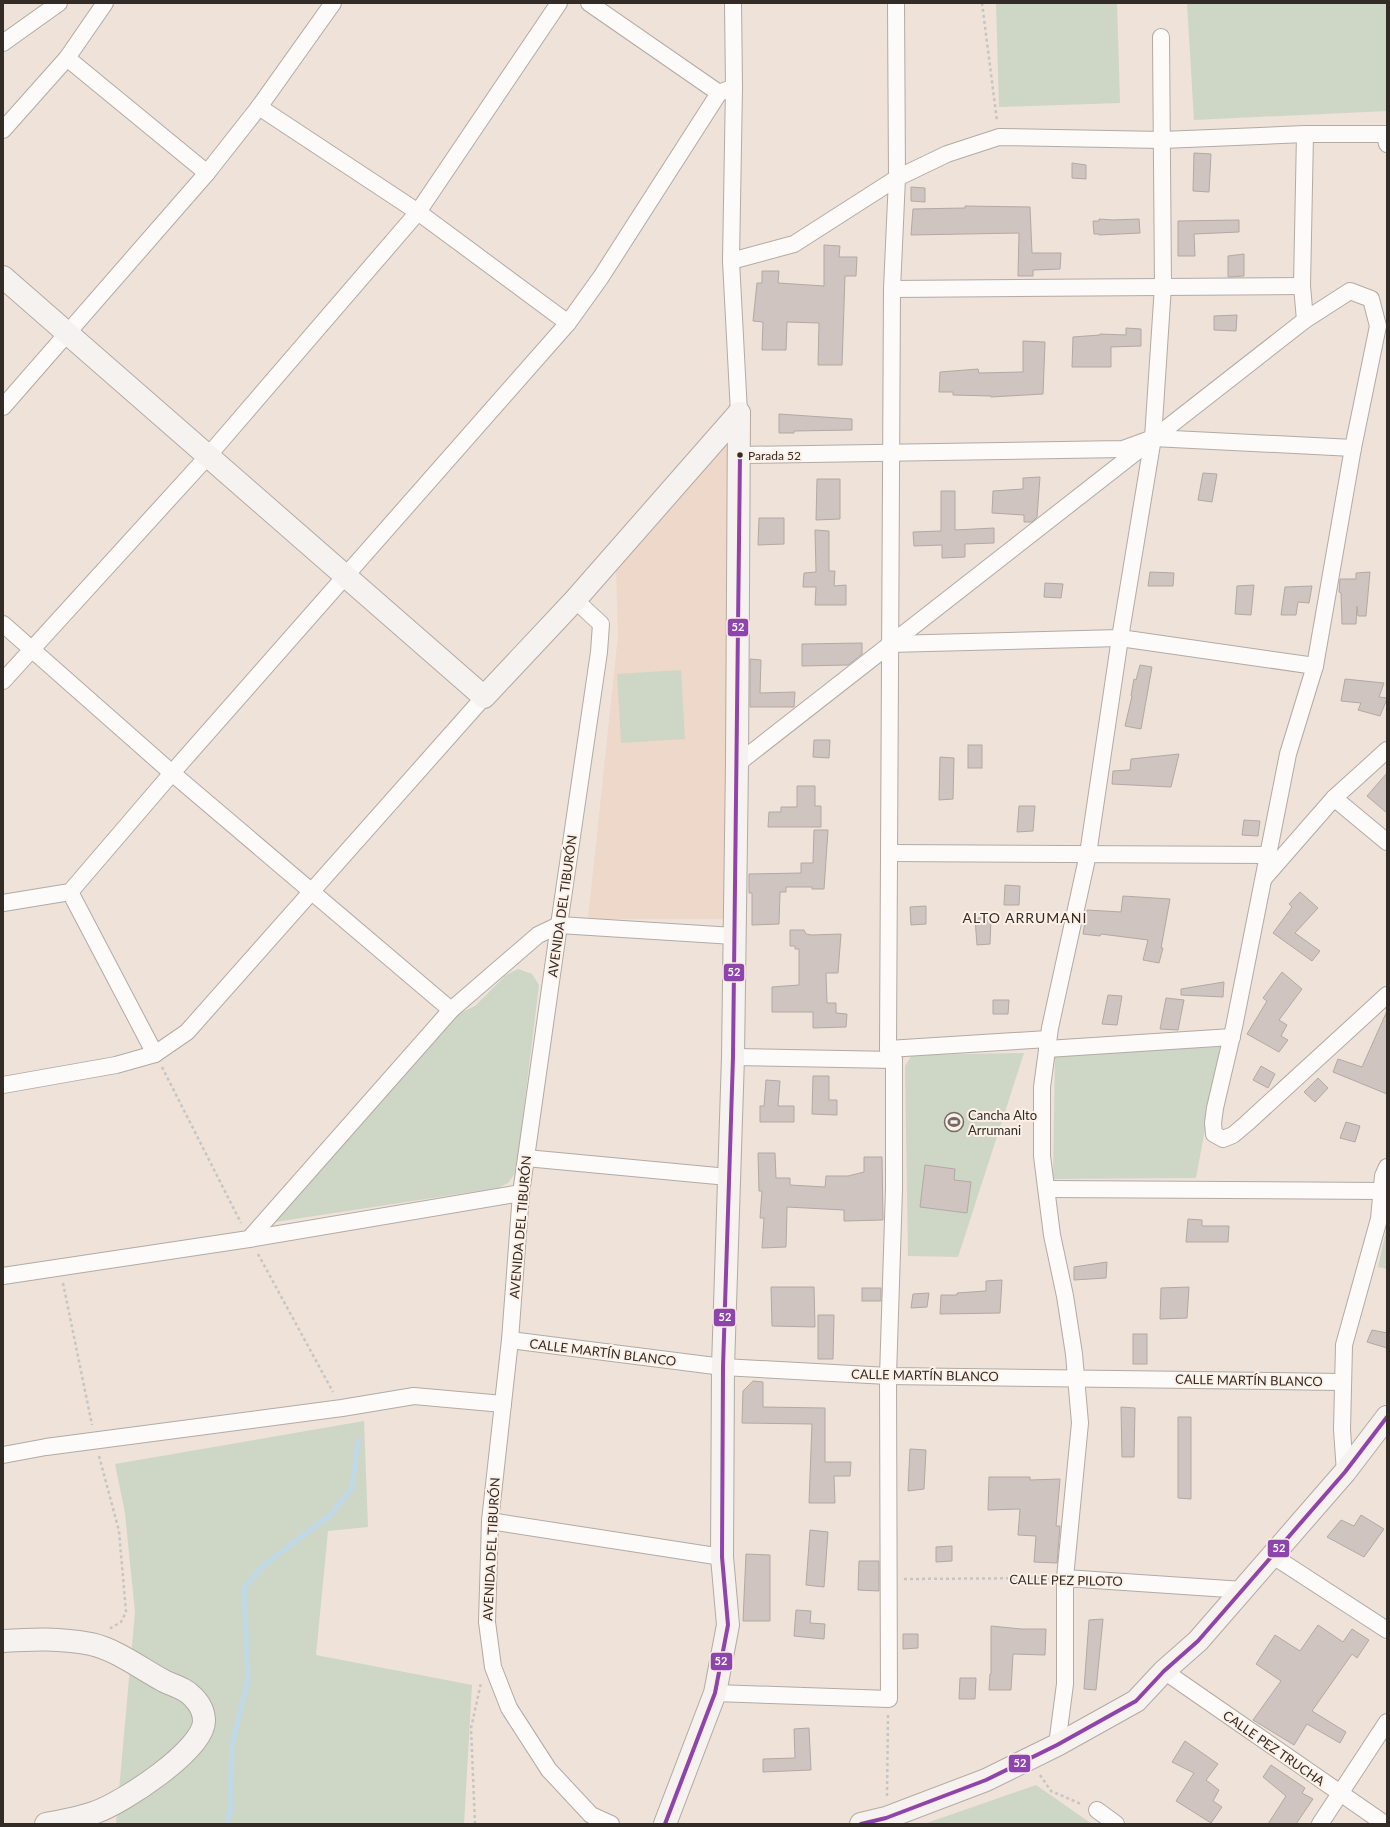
<svg xmlns="http://www.w3.org/2000/svg" width="1390" height="1827" font-family="Lato,sans-serif">
<style>
.built{fill:#edd8ca}
.green{fill:#ced6c6}
.lines{fill:none;stroke-linecap:round;stroke-linejoin:round}
.stream{stroke:#c1d8e5;stroke-width:5.5}
.building{fill:#cfc4c0;stroke:#b3a9a4}
.street-casing{stroke:#b3aaa4;stroke-width:18}
.secondary-casing{stroke:#b3aaa4;stroke-width:24}
.path{stroke:#c8c5c1;stroke-width:2.5;stroke-dasharray:3 3;stroke-linecap:butt}
.street{stroke:#fcfbf9;stroke-width:16}
.secondary{stroke:#f6f2ef;stroke-width:22}
.bus-1-casing{stroke:#fdf0e6;stroke-width:7}
.bus-1{stroke:#8e44ad;stroke-width:4}
.bus-dot{fill:#332b25;stroke:#fdf0e6;stroke-width:1.5}
.labels{text-anchor:middle;dominant-baseline:central;stroke-width:4;stroke-linejoin:round;paint-order:stroke}
.bus-label{font-size:12px;fill:#332b25;stroke:#fdf0e6;text-anchor:start}
.street-label{font-size:13px;fill:#332b25;stroke:#fdf0e6}
.poi-label{font-size:13px;fill:#332b25;stroke:#fdf0e6;text-anchor:start}
.neighbourhood-label{font-size:14px;letter-spacing:1px;fill:#332b25;stroke:#fdf0e6}
.line-badge{stroke:#fdf0e6;stroke-width:1.5}
.badge-label{font-size:11px;text-anchor:middle;font-weight:bold;fill:#fff}
</style>
<rect width="100%" height="100%" fill="#eee2d9"/>
<polygon class="built" points="729,441 727,919 588,919 618,636 616,566"/>
<g class="green">
<polygon points="996,3 1117,3 1120,103 999,107"/>
<polygon points="1187,3 1387,3 1387,111 1194,120"/>
<polygon points="681,670 685,739 621,743 617,674"/>
<polygon points="518,969 532,974 539,985 516,1172 508,1183 498,1188 275,1222 456,1015 475,1006 506,975"/>
<polygon points="1220,1047 1196,1178 1053,1179 1055,1054"/>
<polygon points="1024,1053 958,1257 908,1256 905,1066 912,1055"/>
<polygon points="1387,1226 1387,1269 1378,1267"/>
<polygon points="364,1421 368,1527 328,1531 316,1655 472,1685 464,1824 116,1824 135,1612 125,1513 115,1464"/>
<polygon points="1036,1785 1092,1824 924,1824"/>
</g>
<g class="lines">
<polyline class="stream" points="227,1824 230,1813 232,1744 248,1680 244,1588 263,1566 330,1515 352,1488 358,1441"/>
</g>
<g class="building">
<polygon points="1194,153 1211,154 1209,192 1193,191"/>
<polygon points="1072,163 1086,165 1086,179 1072,178"/>
<polygon points="911,187 925,188 925,202 911,201"/>
<polygon points="965,206 1030,207 1032,253 1061,253 1060,269 1033,270 1033,276 1018,276 1019,233 911,235 913,209 965,208"/>
<polygon points="1099,219 1113,220 1139,219 1140,233 1099,235 1099,234 1094,234 1093,221 1099,221"/>
<polygon points="1239,220 1239,232 1194,234 1195,256 1178,256 1178,221"/>
<polygon points="824,245 840,246 839,257 857,257 856,276 845,276 842,365 818,365 819,323 787,322 786,350 762,350 763,322 753,321 757,283 762,283 762,271 779,271 778,283 824,286"/>
<polygon points="1244,254 1244,276 1228,277 1228,256"/>
<polygon points="1237,315 1236,331 1214,330 1214,316"/>
<polygon points="1126,328 1141,329 1141,346 1111,347 1111,367 1072,367 1073,337 1100,335 1100,334 1126,335"/>
<polygon points="1023,341 1045,342 1043,394 991,397 991,396 953,395 953,392 939,392 940,372 978,369 979,373 1023,372"/>
<polygon points="779,414 852,419 852,430 794,431 794,433 779,433"/>
<polygon points="1203,473 1217,474 1212,502 1198,500"/>
<polygon points="1040,477 1037,517 1032,522 1024,522 1024,515 992,513 993,491 1023,489 1023,478"/>
<polygon points="817,479 840,479 840,519 816,520"/>
<polygon points="941,491 955,491 955,530 994,528 994,543 965,544 965,557 942,558 942,545 914,546 913,532 941,531"/>
<polygon points="759,518 784,518 784,544 758,545"/>
<polygon points="815,530 829,531 829,571 835,571 834,586 846,585 846,605 815,605 816,587 803,587 804,573 816,572"/>
<polygon points="1150,572 1174,573 1173,586 1148,586"/>
<polygon points="1370,572 1366,616 1358,616 1357,606 1356,624 1342,624 1341,593 1339,592 1340,579 1356,579 1356,573"/>
<polygon points="1045,583 1063,584 1061,598 1044,597"/>
<polygon points="1254,585 1251,615 1235,614 1237,586"/>
<polygon points="1312,586 1309,603 1298,602 1296,615 1281,615 1285,587"/>
<polygon points="862,643 862,654 848,665 802,666 802,644"/>
<polygon points="750,659 761,660 760,693 795,692 794,707 750,707"/>
<polygon points="1140,665 1152,667 1141,729 1125,726 1132,696 1131,696 1134,679 1136,680"/>
<polygon points="1345,679 1384,683 1379,697 1387,698 1387,699 1380,716 1358,710 1361,703 1341,701"/>
<polygon points="814,740 830,740 829,758 813,757"/>
<rect x="968" y="745" width="14" height="23"/>
<polygon points="1179,754 1171,787 1112,784 1113,771 1130,770 1131,759"/>
<polygon points="940,757 954,758 953,799 939,800"/>
<polygon points="1387,773 1387,813 1367,796"/>
<polygon points="797,786 815,786 815,806 821,806 821,827 768,827 769,812 781,812 781,807 797,807"/>
<polygon points="1019,806 1035,806 1033,831 1017,832"/>
<polygon points="1244,820 1260,821 1258,836 1242,835"/>
<polygon points="814,830 828,830 824,889 812,889 812,887 786,887 786,892 780,892 779,924 752,925 752,893 749,893 749,874 801,873 801,863 813,863"/>
<polygon points="1005,885 1020,886 1019,905 1004,905"/>
<polygon points="1300,892 1318,908 1295,933 1320,951 1312,961 1273,933 1292,907 1289,904"/>
<polygon points="1123,896 1170,899 1161,948 1163,948 1159,963 1143,960 1148,940 1101,934 1100,936 1083,934 1087,910 1121,912"/>
<polygon points="926,906 926,924 911,925 910,907"/>
<polygon points="975,918 991,918 990,944 977,945"/>
<polygon points="790,930 804,930 806,934 812,935 841,934 838,973 826,973 827,1003 836,1003 836,1013 847,1014 846,1027 813,1028 813,1012 772,1012 772,987 799,985 799,949 795,949 795,946 790,946"/>
<polygon points="1282,972 1302,989 1279,1020 1287,1025 1281,1036 1288,1040 1279,1052 1247,1034 1267,1001 1263,998"/>
<polygon points="1224,982 1223,997 1181,995 1181,989"/>
<polygon points="1108,995 1122,996 1117,1025 1102,1024"/>
<polygon points="1166,998 1184,1000 1178,1030 1160,1029"/>
<polygon points="993,1000 1009,1000 1008,1014 993,1014"/>
<polygon points="1387,1011 1387,1094 1333,1072 1338,1059 1362,1067"/>
<polygon points="1261,1066 1275,1074 1268,1088 1253,1080"/>
<polygon points="813,1076 829,1076 829,1100 837,1100 837,1115 812,1114"/>
<polygon points="1318,1078 1328,1088 1315,1102 1304,1092"/>
<polygon points="766,1080 780,1081 778,1106 794,1106 794,1122 760,1122 760,1106 764,1106"/>
<polygon points="1346,1122 1360,1126 1355,1142 1340,1138"/>
<polygon points="758,1153 775,1153 776,1178 790,1178 790,1185 825,1187 826,1176 848,1176 864,1172 864,1157 882,1157 883,1220 844,1221 844,1210 787,1207 786,1247 762,1248 764,1218 760,1218 762,1191 759,1191"/>
<polygon points="925,1165 955,1169 954,1180 971,1182 967,1213 920,1207"/>
<polygon points="1188,1219 1202,1220 1202,1226 1229,1226 1228,1242 1186,1242"/>
<polygon points="1107,1262 1106,1278 1074,1280 1074,1267"/>
<polygon points="1002,1280 1000,1313 940,1314 941,1295 957,1295 957,1293 986,1291 986,1281"/>
<polygon points="771,1287 814,1287 815,1327 772,1326"/>
<polygon points="1189,1287 1187,1318 1160,1319 1161,1288"/>
<rect x="862" y="1288" width="19" height="13"/>
<polygon points="929,1293 927,1307 911,1308 913,1294"/>
<polygon points="818,1315 834,1315 833,1359 818,1359"/>
<polygon points="1372,1330 1387,1333 1387,1348 1367,1342"/>
<rect x="1133" y="1334" width="14" height="30"/>
<polygon points="753,1381 763,1382 763,1407 825,1408 825,1462 851,1462 850,1476 834,1476 835,1503 809,1503 812,1424 742,1423 743,1391"/>
<polygon points="1121,1407 1135,1408 1134,1457 1122,1457"/>
<polygon points="1178,1417 1191,1417 1191,1499 1178,1498"/>
<polygon points="910,1449 926,1450 924,1489 908,1491"/>
<polygon points="989,1477 1030,1477 1030,1480 1060,1479 1056,1526 1060,1526 1057,1563 1034,1562 1036,1536 1018,1535 1020,1509 988,1510"/>
<polygon points="1361,1515 1384,1529 1364,1557 1327,1537 1341,1520 1354,1526"/>
<polygon points="810,1530 828,1532 824,1587 806,1585"/>
<polygon points="952,1546 952,1561 936,1562 936,1547"/>
<polygon points="746,1554 770,1555 770,1621 743,1621"/>
<polygon points="859,1561 879,1561 879,1591 858,1590"/>
<polygon points="796,1610 811,1611 810,1623 825,1624 824,1639 794,1636"/>
<polygon points="1103,1619 1096,1690 1084,1689 1089,1620"/>
<polygon points="1318,1625 1343,1642 1352,1629 1369,1640 1357,1658 1352,1654 1312,1711 1346,1732 1340,1743 1307,1724 1294,1745 1253,1720 1281,1681 1256,1664 1275,1635 1300,1651"/>
<polygon points="991,1626 1021,1629 1046,1629 1045,1655 1013,1654 1011,1690 989,1690 990,1674 991,1674"/>
<polygon points="903,1634 918,1634 918,1648 903,1649"/>
<polygon points="960,1678 976,1678 975,1699 959,1699"/>
<polygon points="809,1728 811,1770 763,1772 763,1759 795,1758 794,1729"/>
<polygon points="1185,1741 1218,1764 1206,1780 1219,1790 1213,1801 1222,1807 1211,1823 1176,1801 1194,1773 1172,1762"/>
<polygon points="1271,1765 1305,1788 1302,1793 1313,1799 1296,1824 1268,1824 1286,1796 1263,1777"/>
</g>
<g class="lines">
<g class="street-casing">
<g id="street">
<polyline points="589,3 719,93"/>
<polyline points="733,3 734,87 731,261 739,413"/>
<polyline points="3,43 59,3"/>
<polyline points="67,58 207,173"/>
<polyline points="259,107 418,212 568,323"/>
<polyline points="3,130 67,58 105,3"/>
<polyline points="1305,134 1302,286 1305,320"/>
<polyline points="731,261 794,244 897,178 947,154 999,137 1162,140 1305,134 1385,134 1387,144"/>
<polyline points="892,289 1302,286"/>
<polyline points="3,407 207,173 259,107 333,3"/>
<polyline points="740,455 1123,449 1153,438 1353,448"/>
<polyline points="575,600 601,624 599,652 559,925 521,1193 510,1340 490,1521 487,1622 493,1667 509,1708 549,1770 591,1815 611,1824"/>
<polyline points="3,624 172,773 451,1010"/>
<polyline points="889,644 1120,638 1315,666"/>
<polyline points="3,681 208,456 418,212 559,3"/>
<polyline points="737,764 1305,320 1350,291 1371,299 1378,326 1353,448 1315,666 1288,754 1234,1027 1215,1108 1213,1123 1214,1134 1223,1139 1233,1135 1246,1124 1387,995"/>
<polyline points="1334,798 1387,842"/>
<polyline points="889,853 1269,855"/>
<polyline points="1265,877 1334,798 1387,750"/>
<polyline points="70,892 155,1054"/>
<polyline points="3,903 70,892 172,773 568,323 601,277 719,93 734,87"/>
<polyline points="888,1049 1048,1039"/>
<polyline points="1047,1049 1232,1037"/>
<polyline points="733,1057 894,1060"/>
<polyline points="3,1085 116,1065 155,1054 187,1032 484,697"/>
<polyline points="526,1158 728,1177"/>
<polyline points="1047,1189 1382,1191"/>
<polyline points="249,1239 451,1010 538,935 559,925 734,936"/>
<polyline points="3,1276 249,1239 521,1193"/>
<polyline points="510,1340 723,1367 888,1376 1342,1382"/>
<polyline points="3,1455 46,1447 342,1408 414,1396 503,1404"/>
<polyline points="1345,1472 1342,1430 1344,1345 1379,1219 1383,1176 1387,1167"/>
<polyline points="490,1521 722,1557"/>
<polyline points="1273,1556 1387,1630"/>
<polyline points="1065,1578 1243,1590"/>
<polyline points="1164,1671 1385,1824"/>
<polyline points="715,1693 889,1699 888,1376 894,1189 894,1060 888,1049 892,289 897,178 896,3"/>
<polyline points="1057,1745 1065,1684 1065,1578 1080,1423 1074,1354 1065,1296 1052,1235 1042,1156 1042,1087 1050,1028 1088,854 1120,638 1153,438 1163,286 1161,37"/>
<polyline points="1097,1810 1116,1824"/>
<polyline points="1320,1824 1387,1722"/>
</g>
</g>
<g class="secondary-casing">
<g id="secondary">
<polyline points="3,277 484,697 575,600 739,413"/>
<path d="M3,1641C34,1639 59,1638 91,1644C117,1650 140,1668 164,1681C174,1686 185,1688 193,1697C199,1703 204,1712 204,1721C204,1750 122,1803 96,1812C80,1818 62,1821 46,1824"/>
<polyline points="665,1824 715,1693 728,1625 722,1557 723,1367 733,1057 737,764 739,413"/>
<polyline points="861,1824 886,1818 986,1780 1057,1745 1136,1701 1164,1671 1198,1641 1345,1472 1387,1417"/>
</g>
</g>
<g class="path">
<polyline points="982,3 997,121"/>
<polyline points="162,1067 241,1223"/>
<polyline points="258,1254 333,1392"/>
<polyline points="63,1283 92,1425"/>
<polyline points="99,1456 119,1531 126,1612 121,1622 109,1629"/>
<polyline points="904,1579 1049,1578"/>
<polyline points="1040,1775 1051,1791 1081,1804"/>
<polyline points="887,1796 888,1715"/>
<polyline points="475,1824 471,1728 481,1683"/>
</g>
<use href="#street" class="street"/>
<use href="#secondary" class="secondary"/>
<g class="bus-1-casing">
<g id="bus-1">
<polyline points="665,1824 715,1693 728,1625 722,1557 723,1367 733,1057 740,455"/>
<polyline points="861,1824 886,1818 986,1780 1057,1745 1136,1701 1164,1671 1198,1641 1345,1472 1387,1417"/>
</g>
</g>
<use href="#bus-1" class="bus-1"/>
</g>
<defs>
<g id="stadium-ring" transform="scale(1)"><circle r="9.5" fill="#fdf0e6" stroke="#746b64" stroke-width="1.5"/><path d="M0-5a6.5 5 0 1 0 0 10a6.5 5 0 1 0 0-10ZM-3.5-1.8h7v3.6h-7Z" fill="#746b64"/></g>
</defs>
<g fill-rule="evenodd">
<use href="#stadium-ring" x="954" y="1122"/>
</g>
<circle class="bus-dot" cx="740" cy="455" r="3.5"/>
<g class="labels">
<g class="bus-label">
<text x="748" y="455">Parada 52</text>
</g>
<g class="street-label">
<text transform="translate(562 906) rotate(-82)">AVENIDA DEL TIBURÓN</text>
<text transform="translate(520 1227) rotate(-85)">AVENIDA DEL TIBURÓN</text>
<text transform="translate(603 1352) rotate(7)">CALLE MARTÍN BLANCO</text>
<text transform="translate(925 1375) rotate(1)">CALLE MARTÍN BLANCO</text>
<text transform="translate(1249 1380) rotate(1)">CALLE MARTÍN BLANCO</text>
<text transform="translate(491 1549) rotate(-87)">AVENIDA DEL TIBURÓN</text>
<text transform="translate(1066 1580) rotate(1)">CALLE PEZ PILOTO</text>
<text transform="translate(1274 1748) rotate(35)">CALLE PEZ TRUCHA</text>
</g>
<g class="poi-label">
<text x="968" y="1115">Cancha Alto<tspan x="968" dy="15">Arrumani</tspan></text>
</g>
<g class="neighbourhood-label">
<text x="1025" y="917">ALTO ARRUMANI</text>
</g>
</g>
<g class="line-badge">
<rect x="727" y="618" width="22" height="19" rx="4" fill="#8e44ad"/>
<rect x="723" y="963" width="22" height="19" rx="4" fill="#8e44ad"/>
<rect x="713" y="1308" width="23" height="19" rx="4" fill="#8e44ad"/>
<rect x="1267" y="1539" width="23" height="19" rx="4" fill="#8e44ad"/>
<rect x="710" y="1652" width="23" height="19" rx="4" fill="#8e44ad"/>
<rect x="1008" y="1754" width="23" height="19" rx="4" fill="#8e44ad"/>
</g>
<g class="badge-label">
<text x="738" y="631">52</text>
<text x="734" y="976">52</text>
<text x="725" y="1321">52</text>
<text x="1279" y="1552">52</text>
<text x="721" y="1665">52</text>
<text x="1020" y="1767">52</text>
</g>
<rect width="1390" height="1827" fill="none" stroke="#332b25" stroke-width="8"/>
</svg>
